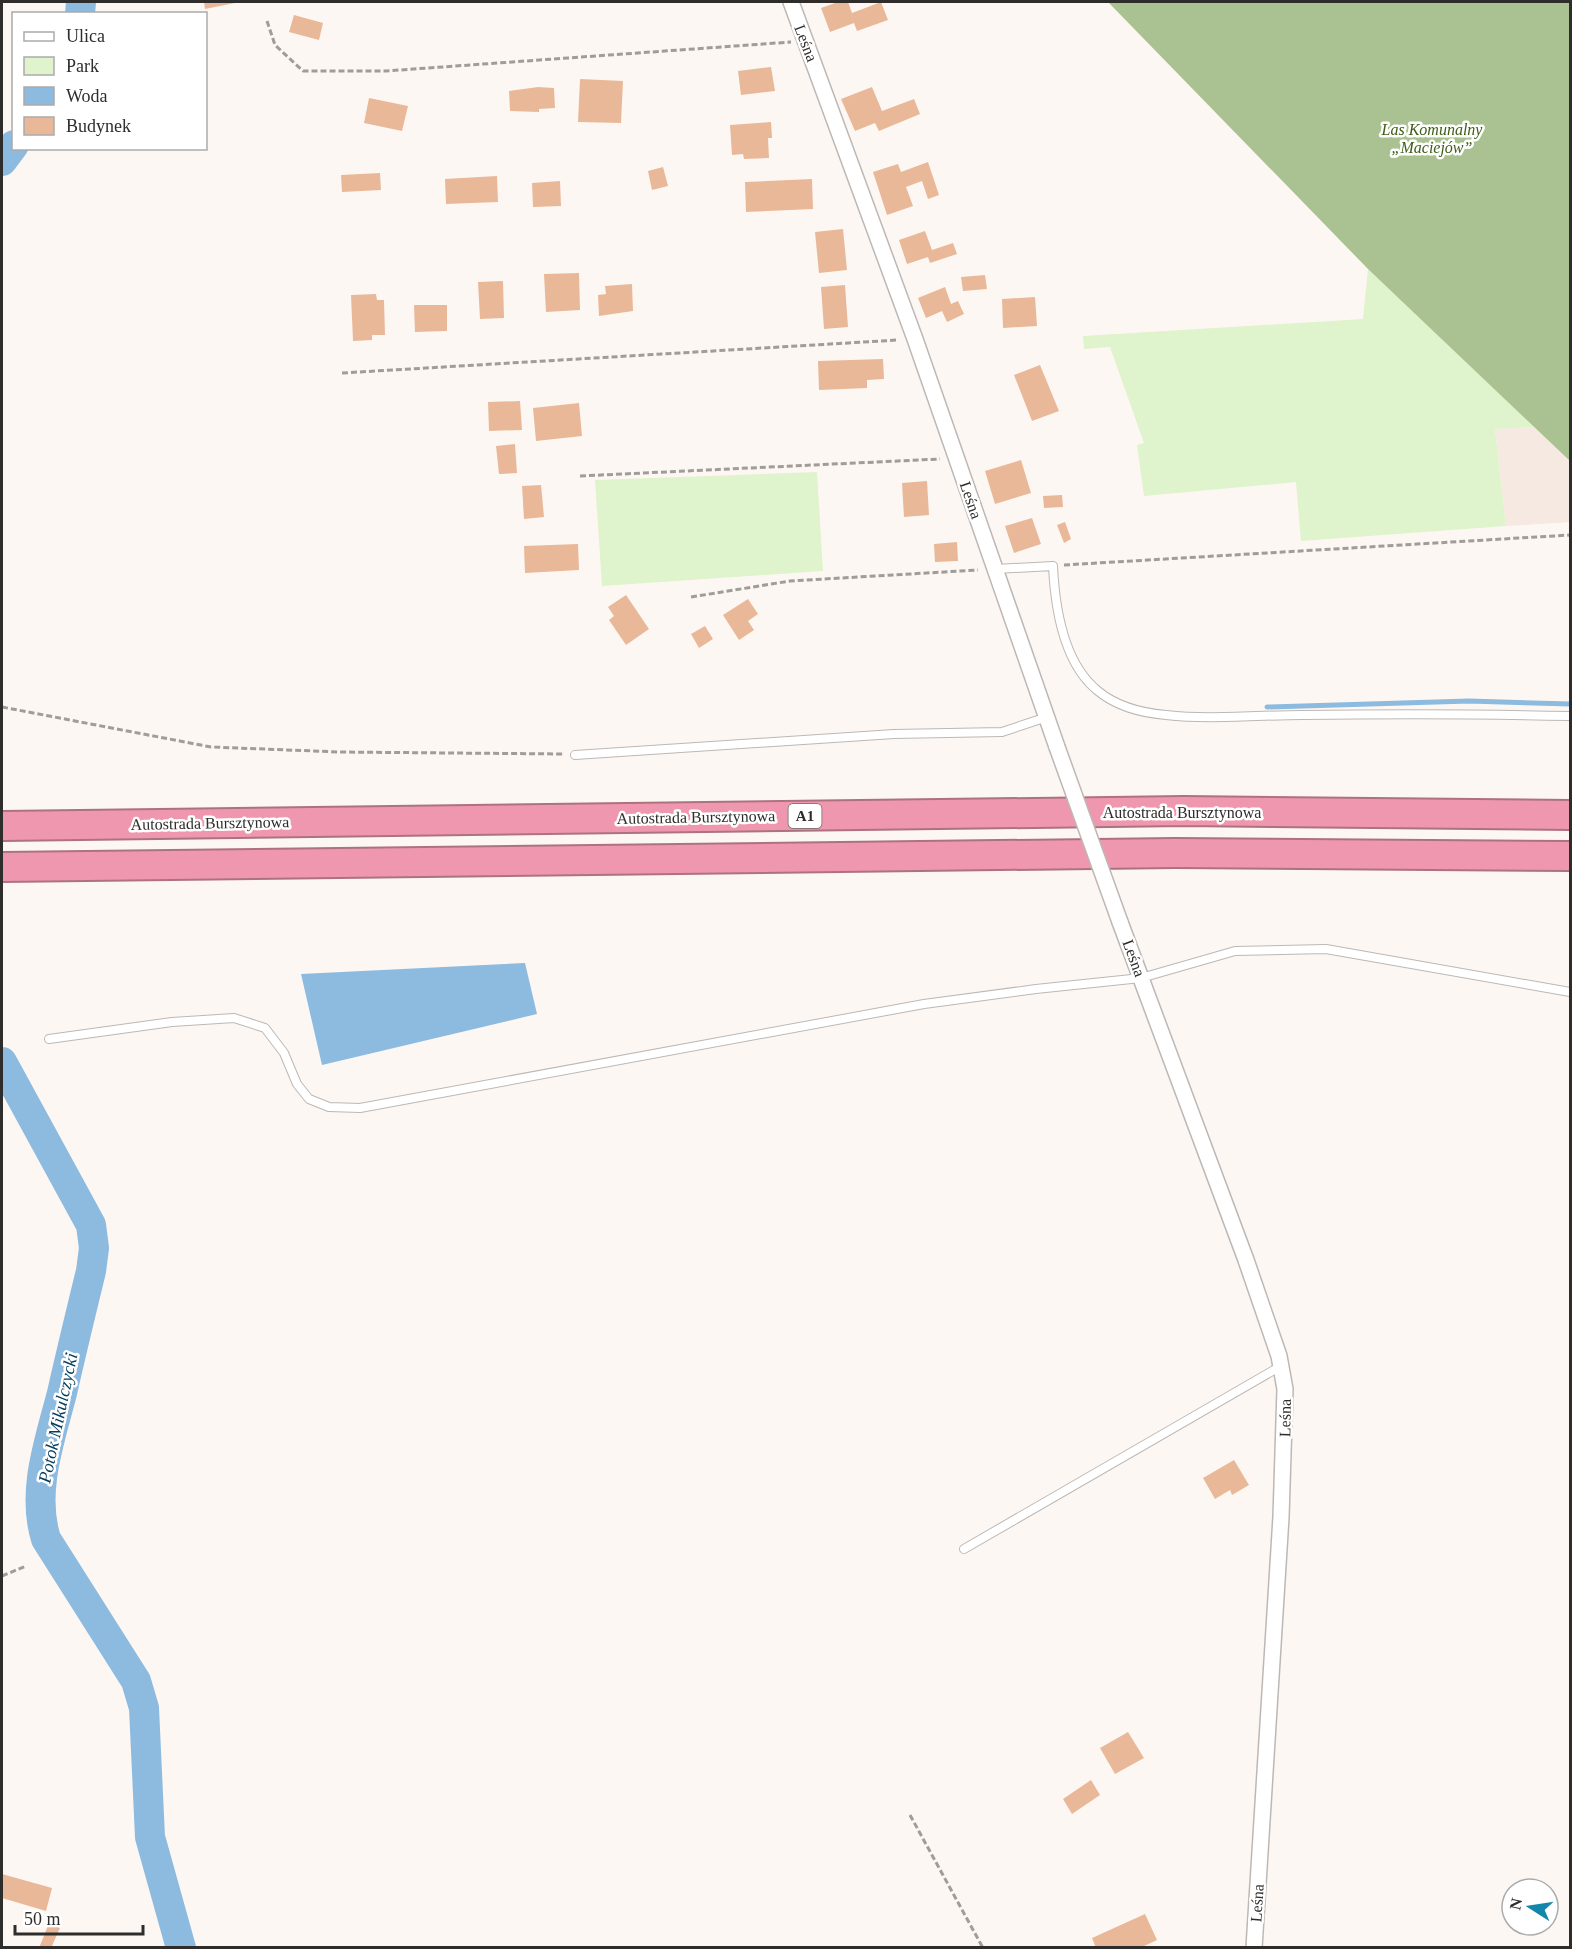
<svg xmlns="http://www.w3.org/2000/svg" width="1572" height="1949" font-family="'Times New Roman',serif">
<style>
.built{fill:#f6e9e1}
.green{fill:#dff3cc}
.forest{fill:#aac292}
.water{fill:#8dbadf}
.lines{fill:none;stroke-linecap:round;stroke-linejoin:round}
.stream{stroke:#8dbadf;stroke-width:5}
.river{stroke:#8dbadf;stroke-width:30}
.building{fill:#e9b898}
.lane-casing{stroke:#bdb8b5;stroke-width:10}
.street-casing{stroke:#bdb8b5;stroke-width:18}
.highway-casing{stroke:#ac7280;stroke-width:32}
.path{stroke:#a09c99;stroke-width:3;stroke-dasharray:6 3;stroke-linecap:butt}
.lane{stroke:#fff;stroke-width:8}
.street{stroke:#fff;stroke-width:15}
.highway{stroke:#ef97ae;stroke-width:28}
.street-bridge-casing{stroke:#bdb8b5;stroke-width:18;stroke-linecap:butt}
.street-bridge{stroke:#fff;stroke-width:15}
.labels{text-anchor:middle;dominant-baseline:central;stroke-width:5;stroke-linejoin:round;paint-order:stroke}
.shield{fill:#fff;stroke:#6d6c6b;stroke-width:1.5}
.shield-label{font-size:15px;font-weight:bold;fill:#2f2d2c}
.street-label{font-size:16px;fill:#2f2d2c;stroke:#fff}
.park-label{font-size:16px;font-style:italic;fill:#405d17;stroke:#fff}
.water-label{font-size:18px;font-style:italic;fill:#043d60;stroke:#fff}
</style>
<rect width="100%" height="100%" fill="#fdf7f3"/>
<polygon class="built" points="1538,427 1570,461 1570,522 1506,526 1495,429"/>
<g class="green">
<polygon points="1368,269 1538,427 1495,429 1506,526 1301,541 1296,482 1144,496 1137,445 1144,443 1110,347 1084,349 1083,336 1363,319"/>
<polygon points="817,472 823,571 602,586 595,480"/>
</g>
<polygon class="forest" points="1108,2 1570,2 1570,461 1368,269"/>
<polygon class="water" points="525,963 537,1014 322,1065 301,974"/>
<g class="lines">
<polyline class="stream" points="1267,707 1469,701 1570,704"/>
<g class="river">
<polyline points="80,14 81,2"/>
<polyline points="2,161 14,145"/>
<path d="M2,1062L91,1225L94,1248L91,1271C81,1312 71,1353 62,1393C50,1440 31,1491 46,1539L136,1681L144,1708L150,1837L181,1948"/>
</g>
</g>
<g class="building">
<polygon points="204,2 235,2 235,3 205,9"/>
<polygon points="838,2 848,2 852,13 881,2 888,20 857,31 854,23 830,32 821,8"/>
<polygon points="294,15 323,23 319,40 289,32"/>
<polygon points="771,67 775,91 741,95 738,71"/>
<polygon points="580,79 623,81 621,123 578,122"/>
<polygon points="538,87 554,88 555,108 539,109 539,112 510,111 509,91"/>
<polygon points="872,87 882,111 914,99 920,114 879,131 875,123 855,131 841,99"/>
<polygon points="369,98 408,106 402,131 364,123"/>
<polygon points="771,122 772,138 768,138 769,158 744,159 743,154 732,155 730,125"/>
<polygon points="928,162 939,195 928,199 922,181 906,187 913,206 887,215 873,172 898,164 901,172"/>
<polygon points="663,167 668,186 652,190 648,171"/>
<polygon points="380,173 381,190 342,192 341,175"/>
<polygon points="497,176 498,202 446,204 445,179"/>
<polygon points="812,179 813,209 746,212 745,182"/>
<polygon points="560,181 561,206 533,207 532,183"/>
<polygon points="843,229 847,270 819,273 815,232"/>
<polygon points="925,231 932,250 953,243 957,254 930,263 928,257 907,264 899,240"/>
<polygon points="579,273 580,310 546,312 544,274"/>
<polygon points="985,275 987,289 963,291 961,277"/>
<polygon points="503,281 504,318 480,319 478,282"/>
<polygon points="632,284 633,311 599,316 598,295 606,294 605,286"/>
<polygon points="845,285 848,327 824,329 821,287"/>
<polygon points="945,287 951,304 958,301 964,314 947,322 942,311 926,318 918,298"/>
<polygon points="376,294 377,300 384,300 385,335 372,335 372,340 353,341 351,295"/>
<polygon points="1035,297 1037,326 1003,328 1002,299"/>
<polygon points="414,305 447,305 447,331 415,332"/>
<polygon points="883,359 884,379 867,380 867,388 819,390 818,361"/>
<polygon points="1040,365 1059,411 1032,421 1014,375"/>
<polygon points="520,401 522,430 489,431 488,402"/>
<polygon points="579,403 582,436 536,441 533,408"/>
<polygon points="515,444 517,473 499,474 496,446"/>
<polygon points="1021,460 1031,493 995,504 985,471"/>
<polygon points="927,481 929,515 904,517 902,483"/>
<polygon points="541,485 544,517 524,519 522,486"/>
<polygon points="1062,495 1063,507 1044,508 1043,496"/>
<polygon points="1032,518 1041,544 1014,553 1005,526"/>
<polygon points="1065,522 1071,539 1064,543 1057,525"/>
<polygon points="957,542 958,561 935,562 934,544"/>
<polygon points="578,544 579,570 525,573 524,546"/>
<polygon points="626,595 649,629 626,645 609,620 614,616 608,607"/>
<polygon points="748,599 758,614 748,621 754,630 739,640 723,615"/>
<polygon points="705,626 713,639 699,648 691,634"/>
<polygon points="1234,1460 1249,1485 1232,1495 1230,1490 1215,1499 1203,1478"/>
<polygon points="1128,1732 1144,1758 1115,1774 1100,1748"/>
<polygon points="1091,1780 1100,1795 1072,1814 1063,1799"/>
<polygon points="2,1874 52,1888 46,1911 2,1898"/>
<polygon points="1145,1914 1157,1940 1140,1948 1096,1948 1092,1938"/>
<polygon points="49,1923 60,1928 51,1948 39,1948"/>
</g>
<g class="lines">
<g class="lane-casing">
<g id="lane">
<path d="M995,569L1053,566C1055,608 1063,663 1098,691C1116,706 1143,713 1166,715C1210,720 1257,715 1302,715C1392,714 1481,714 1570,716"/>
<polyline points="575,755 894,734 1002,732 1047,717"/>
<polyline points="49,1039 172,1022 234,1018 265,1028 284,1053 297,1084 309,1099 329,1107 360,1108 924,1004 1036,989 1141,978 1235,951 1326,949 1570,992"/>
<polyline points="964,1549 1281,1366"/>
</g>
</g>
<g class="street-casing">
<g id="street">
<polyline points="791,2 915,339 1057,747"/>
<polyline points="1120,922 1246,1260 1279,1356 1285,1389 1281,1517 1254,1948"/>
</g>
</g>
<g class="highway-casing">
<g id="highway">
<polyline points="2,826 1184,811 1570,815"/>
<polyline points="2,867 1175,853 1570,856"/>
</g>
</g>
<g class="path">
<polyline points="267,21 275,45 303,71 386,71 791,42"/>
<polyline points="342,373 898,340"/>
<polyline points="580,476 940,459"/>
<polyline points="1064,565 1570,535"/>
<polyline points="691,597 790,581 978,570"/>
<polyline points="2,707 211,747 340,752 563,754"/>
<polyline points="2,1576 26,1566"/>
<polyline points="910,1815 983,1948"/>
</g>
<use href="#lane" class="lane"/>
<use href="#street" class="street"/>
<use href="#highway" class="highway"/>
<g class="street-bridge-casing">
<polyline id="street-bridge" points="1057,747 1120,922"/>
</g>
<use href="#street-bridge" class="street-bridge"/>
</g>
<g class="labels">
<rect class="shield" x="788.5" y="804" width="33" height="24" rx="4.5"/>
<g class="shield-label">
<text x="805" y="816">A1</text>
</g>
<g class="street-label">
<text transform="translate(806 43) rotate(69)">Leśna</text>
<text transform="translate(971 500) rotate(71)">Leśna</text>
<text x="1182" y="812">Autostrada Bursztynowa</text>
<text transform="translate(696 817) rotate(-1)">Autostrada Bursztynowa</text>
<text transform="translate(210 823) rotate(-1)">Autostrada Bursztynowa</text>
<text transform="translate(1134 958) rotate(70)">Leśna</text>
<text transform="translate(1285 1418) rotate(-89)">Leśna</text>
<text transform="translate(1257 1903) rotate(-86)">Leśna</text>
</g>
<g class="park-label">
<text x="1432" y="129">Las Komunalny<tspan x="1432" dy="18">„Maciejów”</tspan></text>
</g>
<g class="water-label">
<text transform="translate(58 1418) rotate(-78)">Potok Mikulczycki</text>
</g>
</g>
<rect width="1572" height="1949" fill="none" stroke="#2f2d2c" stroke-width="6"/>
<rect x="12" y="12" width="195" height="138" fill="#ffffff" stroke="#acabab" stroke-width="1.5"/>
<rect x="24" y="32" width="30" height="9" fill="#ffffff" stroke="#acabab" stroke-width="1.5"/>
<text x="66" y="42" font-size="18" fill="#2f2d2c">Ulica</text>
<rect x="24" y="57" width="30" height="18" fill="#dff3cc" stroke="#acabab" stroke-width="1.5"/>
<text x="66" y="72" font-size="18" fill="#2f2d2c">Park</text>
<rect x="24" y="87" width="30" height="18" fill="#8dbadf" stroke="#acabab" stroke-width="1.5"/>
<text x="66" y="102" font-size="18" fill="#2f2d2c">Woda</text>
<rect x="24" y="117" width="30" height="18" fill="#e9b898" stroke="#acabab" stroke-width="1.5"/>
<text x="66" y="132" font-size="18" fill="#2f2d2c">Budynek</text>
<g transform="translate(1530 1907) rotate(282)"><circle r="28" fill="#ffffff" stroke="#acabab" stroke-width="1.5"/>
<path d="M0-4.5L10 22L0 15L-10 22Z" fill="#1386ab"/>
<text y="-9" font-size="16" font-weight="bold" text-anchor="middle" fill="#2f2d2c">N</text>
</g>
<path d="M15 1925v9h128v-9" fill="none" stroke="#2f2d2c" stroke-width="3"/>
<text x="24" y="1925" font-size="18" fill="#2f2d2c" stroke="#ffffff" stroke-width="4.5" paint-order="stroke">50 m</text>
</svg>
